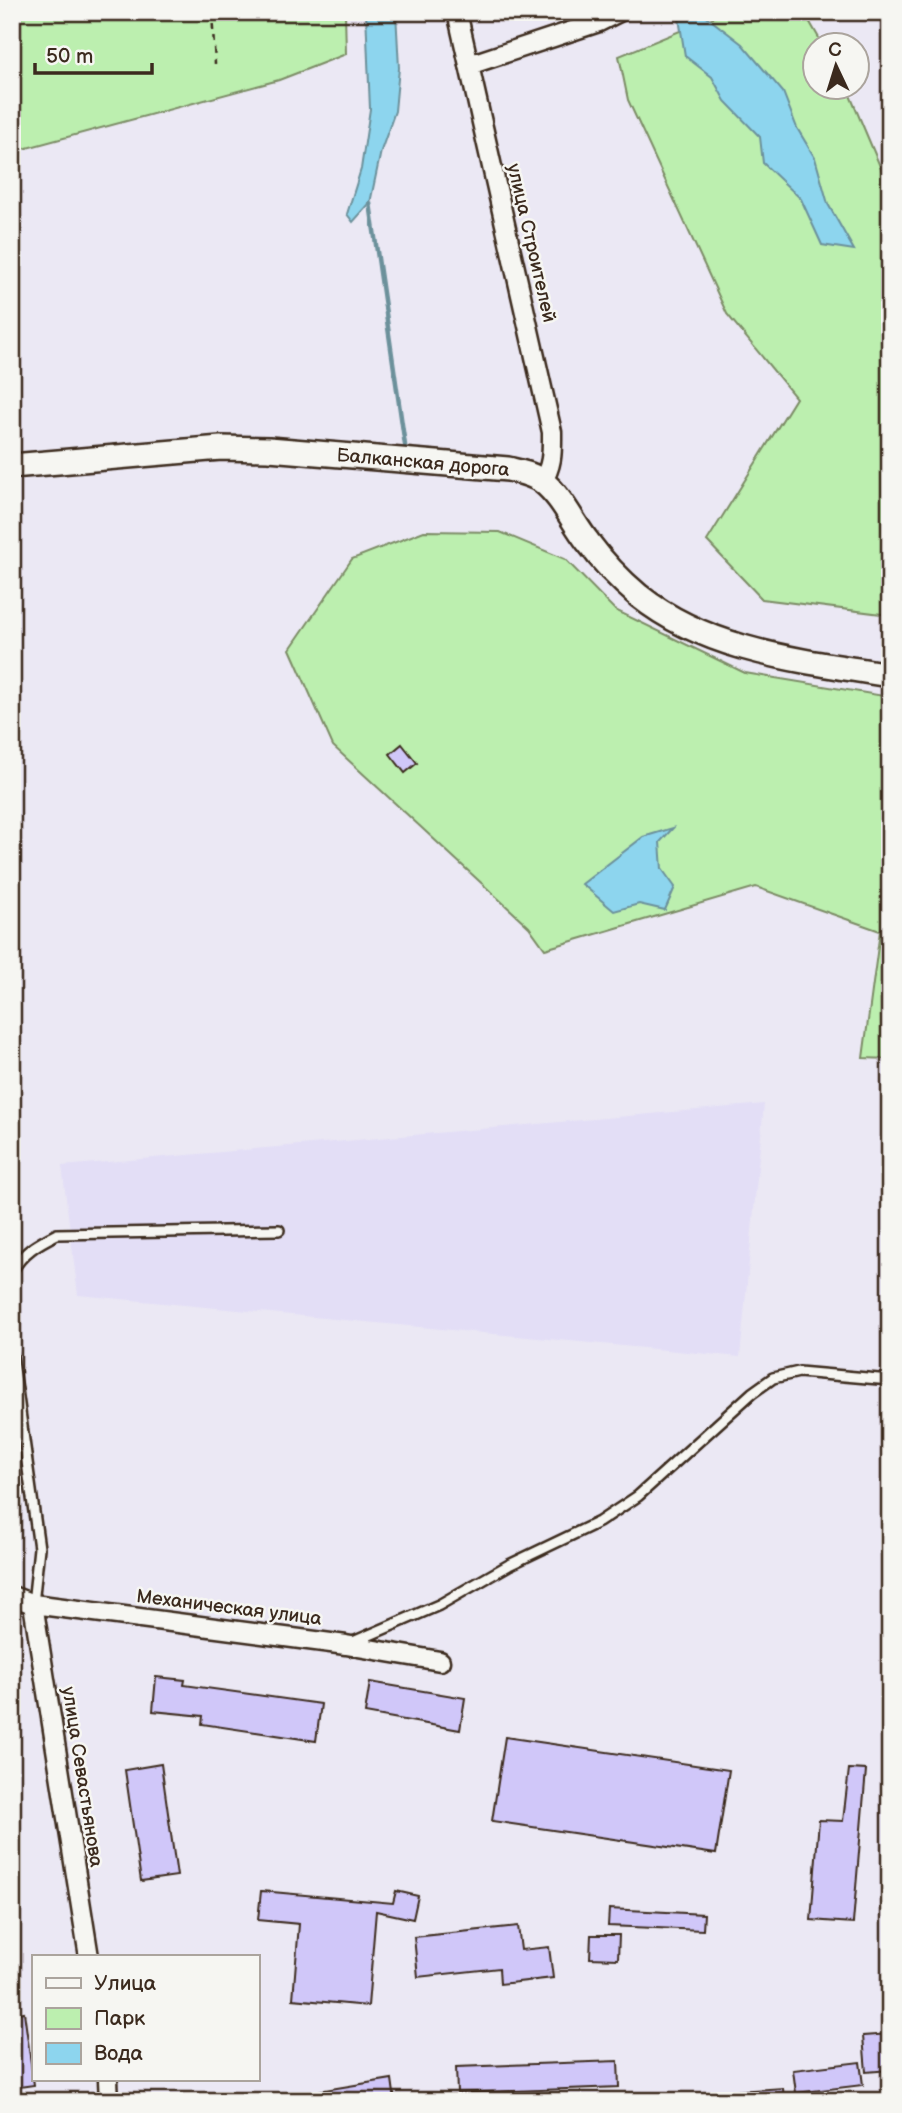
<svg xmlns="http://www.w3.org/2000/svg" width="902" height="2113" font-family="'Balsamiq Sans',sans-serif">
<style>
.built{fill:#e3def6}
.green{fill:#bcefaf;stroke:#7c8c66;stroke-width:2}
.water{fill:#8dd5ee;stroke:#6c919b;stroke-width:2}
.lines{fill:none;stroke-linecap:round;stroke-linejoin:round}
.stream{stroke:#6c919b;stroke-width:4.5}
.building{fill:#d0c7f9;stroke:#3b2a1e;stroke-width:2}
.service-casing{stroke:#3b2a1e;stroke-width:14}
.minor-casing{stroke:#3b2a1e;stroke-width:23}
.tertiary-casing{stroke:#3b2a1e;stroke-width:28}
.path{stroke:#3b2a1e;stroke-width:2.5;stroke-dasharray:7 5;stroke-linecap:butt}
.service{stroke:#f6f6f2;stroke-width:9}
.minor{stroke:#f6f6f2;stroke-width:18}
.tertiary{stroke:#f6f6f2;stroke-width:23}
.labels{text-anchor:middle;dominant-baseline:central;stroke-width:5;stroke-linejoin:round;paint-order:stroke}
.street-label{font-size:19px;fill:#3b2a1e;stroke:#f6f6f2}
</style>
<rect width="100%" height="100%" fill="#ebe8f4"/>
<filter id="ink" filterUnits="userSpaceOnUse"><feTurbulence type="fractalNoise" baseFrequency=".0143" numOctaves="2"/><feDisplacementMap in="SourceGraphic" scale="14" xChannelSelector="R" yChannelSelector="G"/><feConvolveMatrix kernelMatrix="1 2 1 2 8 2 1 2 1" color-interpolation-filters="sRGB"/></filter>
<g filter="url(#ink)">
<polygon class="built" points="764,1104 740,1357 78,1295 62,1166"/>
<g class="green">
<polygon points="12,12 345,12 346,54 279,80 12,152"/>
<polygon points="726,12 804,12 823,45 814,46 814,88 847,88 890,190 890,615 762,599 707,541 796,398 727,314 628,100 619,56"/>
<polygon points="424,531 500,532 565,559 615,610 745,673 890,697 890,1059 863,1058 880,931 756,887 545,949 529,927 333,746 290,649 352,559"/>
</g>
<g class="water">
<polygon points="366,12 396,12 399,68 395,111 381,151 370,203 353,222 347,214 361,169 370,109"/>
<polygon points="678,12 703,14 742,44 783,92 797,128 815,158 828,204 854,250 822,245 801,199 763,163 760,137 725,101 712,77 685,56"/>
<polygon points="673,828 660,842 662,869 675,887 665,910 639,904 614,911 582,884 643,837"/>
</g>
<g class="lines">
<polyline class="stream" points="370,203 405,445"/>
</g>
<g class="building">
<polygon points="402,744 417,763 405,773 390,754"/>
<polygon points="156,1677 185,1680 184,1685 321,1704 316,1741 202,1724 203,1716 153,1711"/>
<polygon points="370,1682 465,1698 460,1730 365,1713"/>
<polygon points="505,1737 729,1770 716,1854 492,1821"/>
<polygon points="161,1764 177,1876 141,1881 125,1770"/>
<polygon points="849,1769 866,1770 853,1923 811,1920 819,1820 843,1821"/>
<polygon points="261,1891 393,1903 396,1891 418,1896 413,1919 376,1911 368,2006 293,1999 299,1924 258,1920"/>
<polygon points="609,1909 704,1914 703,1930 608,1926"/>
<polygon points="518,1926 521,1950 549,1947 553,1978 500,1984 499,1968 418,1977 414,1937"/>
<polygon points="591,1935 619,1935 618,1959 590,1958"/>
<polygon points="24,2012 34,2085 12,2088 12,2014"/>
<polygon points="890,2034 890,2070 866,2072 863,2036"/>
<polygon points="618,2061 619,2087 457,2093 456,2067"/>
<polygon points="860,2062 863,2085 796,2093 793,2070"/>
<polygon points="392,2079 395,2101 306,2101 306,2093"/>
<polygon points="783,2088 784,2101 737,2101 737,2091"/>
</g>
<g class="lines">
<g class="service-casing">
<g id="service">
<path d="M12,1271C23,1252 37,1244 57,1234L279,1230"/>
<polyline points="12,1354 39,1548 33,1604"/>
<polyline points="351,1643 439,1605 509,1565 599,1522 638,1496 752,1393 773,1378 799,1372 890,1380"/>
<polyline points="660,2101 668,2100"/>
</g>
</g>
<g class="minor-casing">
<g id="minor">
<path d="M457,12L552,432C552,451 553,465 542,482"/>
<polyline points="469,65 599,22 619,12"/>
<polyline points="12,1596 33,1604 346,1645 440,1661"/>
<polyline points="33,1604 89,1957"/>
<polyline points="108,2080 109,2101"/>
</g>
</g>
<g class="tertiary-casing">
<path id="tertiary" d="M12,466L221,448L269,449L508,469C520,472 533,474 543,482C562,497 573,523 588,542C602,561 620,580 639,596C709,652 804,661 890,675"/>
</g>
<polyline class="path" points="212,12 215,64"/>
<use href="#service" class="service"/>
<use href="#minor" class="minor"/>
<use href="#tertiary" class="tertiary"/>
</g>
</g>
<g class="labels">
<g class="street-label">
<text transform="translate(531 243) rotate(77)">улица Строителей</text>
<text transform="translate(423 463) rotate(5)">Балканская дорога</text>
<text transform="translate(229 1608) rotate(7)">Механическая улица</text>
<text transform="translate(82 1777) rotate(81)">улица Севастьянова</text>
</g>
</g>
<rect width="902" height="2113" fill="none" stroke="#f6f6f2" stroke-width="42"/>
<rect x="21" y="21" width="860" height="2071" fill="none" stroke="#3b2a1e" stroke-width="2.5" filter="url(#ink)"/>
<rect x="32" y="1955" width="228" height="126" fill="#f6f6f2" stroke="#aba49d" stroke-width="2"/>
<rect x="46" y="1978" width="35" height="10" fill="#f6f6f2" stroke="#aba49d" stroke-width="2"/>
<text x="94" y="1990" font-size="21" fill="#3b2a1e">Улица</text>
<rect x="46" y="2008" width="35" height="21" fill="#bcefaf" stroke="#aba49d" stroke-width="2"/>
<text x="94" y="2025" font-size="21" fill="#3b2a1e">Парк</text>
<rect x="46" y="2043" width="35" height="21" fill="#8dd5ee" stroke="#aba49d" stroke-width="2"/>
<text x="94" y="2060" font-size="21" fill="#3b2a1e">Вода</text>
<g transform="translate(836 66) rotate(356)"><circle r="33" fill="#f6f6f2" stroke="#aba49d" stroke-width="2"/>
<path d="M0-5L12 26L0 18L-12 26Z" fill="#3b2a1e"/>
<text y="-10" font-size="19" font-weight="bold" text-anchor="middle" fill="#3b2a1e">С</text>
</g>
<path d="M35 63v10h117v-10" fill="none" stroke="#3b2a1e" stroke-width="3.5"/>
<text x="46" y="63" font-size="21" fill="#3b2a1e" stroke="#f6f6f2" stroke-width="5" paint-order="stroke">50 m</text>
</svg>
